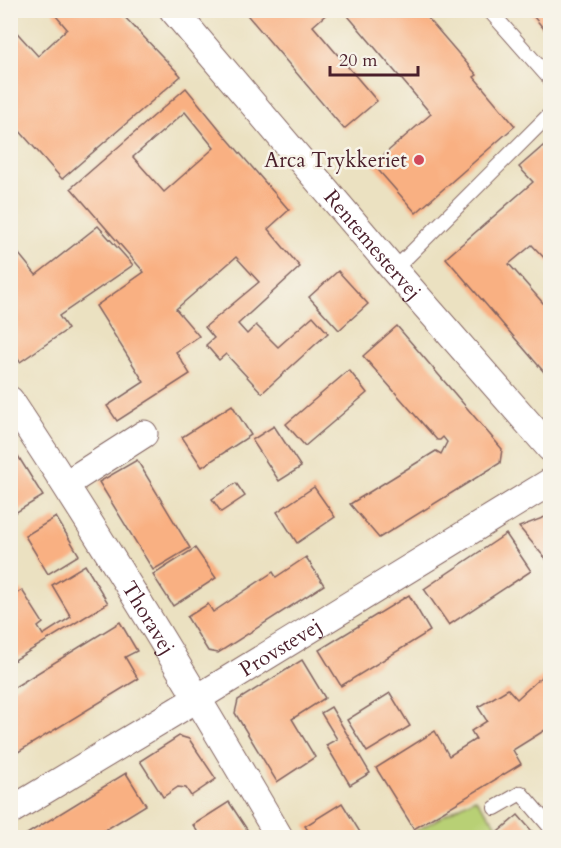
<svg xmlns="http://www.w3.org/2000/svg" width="561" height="848" font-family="Cardo,serif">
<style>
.green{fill:#b8d075;stroke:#817850;stroke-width:1.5}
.building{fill:#f9b082;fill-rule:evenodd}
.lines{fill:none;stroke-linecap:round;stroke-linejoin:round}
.lane-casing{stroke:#826360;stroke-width:16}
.street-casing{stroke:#826360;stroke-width:29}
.lane{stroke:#fff;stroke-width:14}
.street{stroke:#fff;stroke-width:27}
.poi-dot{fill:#d1495b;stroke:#f7f3e8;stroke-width:2}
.labels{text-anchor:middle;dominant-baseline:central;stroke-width:5;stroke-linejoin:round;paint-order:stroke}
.poi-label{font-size:21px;fill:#4a1f2b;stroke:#f7f3e8;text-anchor:end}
.street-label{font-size:21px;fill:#4a1f2b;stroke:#f7f3e8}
</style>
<rect width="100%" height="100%" fill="#f7f3e8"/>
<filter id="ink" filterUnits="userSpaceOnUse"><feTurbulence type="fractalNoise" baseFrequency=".0167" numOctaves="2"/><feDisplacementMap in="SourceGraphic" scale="12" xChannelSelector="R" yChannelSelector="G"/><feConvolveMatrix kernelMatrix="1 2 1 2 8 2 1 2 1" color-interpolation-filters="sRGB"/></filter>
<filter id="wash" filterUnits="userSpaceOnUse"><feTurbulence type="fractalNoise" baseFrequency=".008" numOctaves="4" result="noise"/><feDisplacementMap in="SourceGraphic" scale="24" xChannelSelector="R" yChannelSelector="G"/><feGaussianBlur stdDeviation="1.35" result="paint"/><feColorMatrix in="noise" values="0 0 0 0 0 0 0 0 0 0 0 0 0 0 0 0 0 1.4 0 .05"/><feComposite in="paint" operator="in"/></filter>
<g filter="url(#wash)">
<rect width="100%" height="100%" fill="#ebe1c1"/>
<polygon class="green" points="475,798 500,829 490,837 405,837"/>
<g id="blocks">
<g class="building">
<polygon points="51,10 118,10 181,76 62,179 10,120 10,25 38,56 67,29"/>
<polygon points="243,10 331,10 313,26 377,101 344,129"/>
<polygon points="343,10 421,10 477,75 474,77 515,126 416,213 373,164 431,114"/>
<polygon points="528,10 550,10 550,36"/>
<path d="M186,88L226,137L289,210L268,229L300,267L238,324L247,334L256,325L278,347L313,316L328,333L262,393L226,354L219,360L206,345L214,338L205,327L259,282L236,257L176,309L199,336L176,352L190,374L117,421L107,406L144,382L96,306L144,272L71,188ZM185,112L214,148L164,192L133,157Z"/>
<polygon points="550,140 550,261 549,263 532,245 509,264 550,311 550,379 446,258 533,182 519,167"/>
<polygon points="98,226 133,265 59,316 68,329 20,362 10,348 10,243 36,275"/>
<polygon points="338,271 368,304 339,330 309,297"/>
<polygon points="397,326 502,449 500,463 379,538 350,504 436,451 441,454 447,442 443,437 440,440 437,440 363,356"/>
<polygon points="349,370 367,393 305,446 286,424"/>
<polygon points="232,405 251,435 202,467 182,437"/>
<polygon points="274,426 301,467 279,481 252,440"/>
<polygon points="18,456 43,496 10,516 10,460"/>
<polygon points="137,460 190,548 153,570 99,482"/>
<polygon points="236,483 245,496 221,512 212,499"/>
<polygon points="314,487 335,517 297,543 277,512"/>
<polygon points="550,515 550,564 519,527"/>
<polygon points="56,517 79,555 48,574 25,536"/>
<polygon points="506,534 531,571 449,625 424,589"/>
<polygon points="195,548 216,578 173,606 153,575"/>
<polygon points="306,557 324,585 218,653 208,651 187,617 208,604 213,612 273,572 276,577"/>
<polygon points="85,565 108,603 10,663 10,597 22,590 43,623 38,627 43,635 71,617 52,585"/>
<polygon points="409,595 430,631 341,686 319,650"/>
<polygon points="120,622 137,651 125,657 138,679 10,757 10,690"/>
<polygon points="302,660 325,698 292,719 315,757 277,782 235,713 238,700"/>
<polygon points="550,669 550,727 513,750 521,764 414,829 376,768 435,731 449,756 476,739 471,731 487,721 478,707 508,689 517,699"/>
<polygon points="390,693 410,726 367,752 347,720"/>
<polygon points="331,707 370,773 350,785 326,745 337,739 321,713"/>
<polygon points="179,736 189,739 216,779 191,796 186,788 178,787 163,797 140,761"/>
<polygon points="126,773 146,805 94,837 22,837"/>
<polygon points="229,802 252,837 201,837 193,825"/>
<polygon points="342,803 363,837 312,837 305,826"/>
<polygon points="518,815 537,837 492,837"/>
</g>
</g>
</g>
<g filter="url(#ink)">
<use href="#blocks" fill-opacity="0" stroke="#826360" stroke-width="1.5"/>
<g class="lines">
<g class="lane-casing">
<g id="lane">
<polyline points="489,10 550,79"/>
<polyline points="394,270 550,114"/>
<polyline points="495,808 521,793 550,827"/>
</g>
</g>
<g class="street-casing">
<g id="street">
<path id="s1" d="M173,10L394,270L550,448"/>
<path id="s2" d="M10,400C105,543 193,690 280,838"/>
<polyline points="66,484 144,434"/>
<path id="s3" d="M10,811L198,698L550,482"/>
</g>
</g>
<use href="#lane" class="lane"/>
<use href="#street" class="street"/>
</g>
</g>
<circle class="poi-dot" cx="419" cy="160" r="6"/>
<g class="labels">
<g class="poi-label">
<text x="407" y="160">Arca Trykkeriet</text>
</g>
<g class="street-label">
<text stroke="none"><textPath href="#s1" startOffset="308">Rentemestervej</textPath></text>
<text stroke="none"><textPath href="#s2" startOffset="258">Thoravej</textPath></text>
<text stroke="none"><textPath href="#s3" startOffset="316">Provstevej</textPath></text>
</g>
</g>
<rect width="561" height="848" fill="none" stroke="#f7f3e8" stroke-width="36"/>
<path d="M330 66v9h88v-9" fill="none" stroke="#4a1f2b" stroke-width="3"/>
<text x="339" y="66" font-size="18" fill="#4a1f2b" stroke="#f7f3e8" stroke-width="4.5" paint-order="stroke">20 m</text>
</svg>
